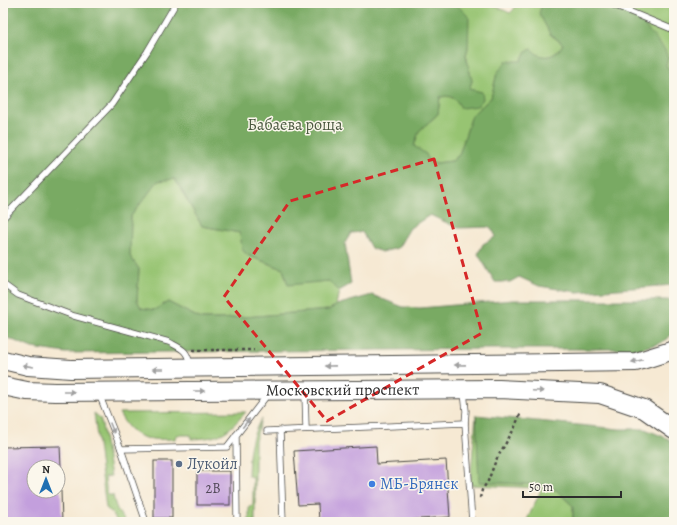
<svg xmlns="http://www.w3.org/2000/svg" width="677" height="525" font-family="Alegreya,serif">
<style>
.green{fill:#97c472;stroke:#61784e}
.forest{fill:#79aa64;stroke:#526a48}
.building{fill:#c39fdd}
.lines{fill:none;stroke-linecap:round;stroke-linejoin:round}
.service-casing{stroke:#494844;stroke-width:7}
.primary-casing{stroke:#494844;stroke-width:20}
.path{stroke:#494844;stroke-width:2.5;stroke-dasharray:3 3;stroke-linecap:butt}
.service{stroke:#fff;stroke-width:5.5}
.primary{stroke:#fff;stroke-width:18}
.oneway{fill:#a0a0a0}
.marked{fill:none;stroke:#d62828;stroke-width:3;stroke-dasharray:8 5;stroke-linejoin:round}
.service-dot{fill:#5c6f8a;stroke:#fbf7ec;stroke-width:1.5}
.shop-dot{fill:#3f7fe0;stroke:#fbf7ec;stroke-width:1.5}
.labels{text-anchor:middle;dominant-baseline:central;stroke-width:3;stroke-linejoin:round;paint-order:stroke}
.number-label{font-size:14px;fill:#514858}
.park-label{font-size:16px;fill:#4b5940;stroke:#fbf7ec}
.street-label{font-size:16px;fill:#2b2b2b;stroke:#fbf7ec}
.service-label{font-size:16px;fill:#4e5e75;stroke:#fbf7ec;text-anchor:start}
.shop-label{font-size:16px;fill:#366cbe;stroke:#fbf7ec;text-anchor:start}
</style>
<rect width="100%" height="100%" fill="#fbf7ec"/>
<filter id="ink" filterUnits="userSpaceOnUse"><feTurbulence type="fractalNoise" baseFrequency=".025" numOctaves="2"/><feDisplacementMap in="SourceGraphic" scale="8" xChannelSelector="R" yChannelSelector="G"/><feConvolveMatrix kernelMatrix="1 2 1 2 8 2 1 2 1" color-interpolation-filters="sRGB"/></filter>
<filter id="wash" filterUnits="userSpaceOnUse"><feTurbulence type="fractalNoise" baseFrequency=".012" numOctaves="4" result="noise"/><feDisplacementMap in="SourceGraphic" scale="16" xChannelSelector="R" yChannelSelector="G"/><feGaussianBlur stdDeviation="0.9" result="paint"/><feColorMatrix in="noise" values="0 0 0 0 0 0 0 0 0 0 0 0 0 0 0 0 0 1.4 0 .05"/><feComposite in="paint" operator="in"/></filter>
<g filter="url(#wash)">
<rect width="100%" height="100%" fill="#f6e9d3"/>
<g class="green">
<path d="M455,3H489L510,13L514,9L517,3H546L542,5L550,34L563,44C552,62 542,56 525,53L521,61L497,73L491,98L472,115L459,155L452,161L436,163L429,161L414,146L419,131L438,114L440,97L448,96L457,100L469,89L472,81L466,55L468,48L457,6Z"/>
<polygon points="593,3 664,3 674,8 674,71 670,71 666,65 668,58 639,19 603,4"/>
<polygon points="175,179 202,226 240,233 242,249 247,255 283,269 288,284 329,281 339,291 336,305 329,310 221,319 201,319 168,302 154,310 141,308 137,300 139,269 130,256 131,216 158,180"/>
<path d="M246,412C226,434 221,438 191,439V435H176L175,439C147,440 134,441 119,413Z"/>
<path d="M94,413L100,418L102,425L111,476L105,477L107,495H113C115,506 118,514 127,522H117L113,514L106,508Z"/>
<polygon points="476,415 480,482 543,485 556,490 573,506 573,522 526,522 542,488 470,485"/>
<path d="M261,419L255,441V522H249V506L253,505V477L248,476C249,452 249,441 261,419Z"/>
</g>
<g class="forest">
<path d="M3,3H455L469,17L468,48L466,55L472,81L469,89L482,92L483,99L478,106L461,108C455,97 452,95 440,97L438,114L419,131L414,146L426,154L429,161L436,163L452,161L459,155L472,115L491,98L497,73L507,61H521L525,53L531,49C543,61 555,58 563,44L550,34L539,13L542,5L546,3H593L603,4L639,19L665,50L668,58L666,65L670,71H674V285L577,292L539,286L519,277L510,282H495L478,254L483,244L495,237L494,232L490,227L458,228L430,215L410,228L398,248L382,252L371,248L362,232L351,233L345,243L351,284L339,291L329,281L288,285L283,269L247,255L242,249L240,233L202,226L175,179L158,181L131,216L130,256L139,269L137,300L141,308L154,310L168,302L201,319H221L329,310L336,305L372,295L403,307L420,308L513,300H674V333L661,343L639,349H492L66,353L32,348L3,336Z"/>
<polygon points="476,415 619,429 645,429 669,439 674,445 674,522 573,522 573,506 556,490 543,485 479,482"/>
</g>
<g id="blocks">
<g class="building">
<polygon points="60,446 61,467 34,467 34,491 61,491 62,522 3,522 3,447"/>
<polygon points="376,446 377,464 446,460 450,517 375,522 319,522 318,504 298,505 294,451"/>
<rect x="154" y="461" width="18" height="57"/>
<rect x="197" y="471" width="33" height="34"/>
</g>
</g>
</g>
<g filter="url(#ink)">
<use href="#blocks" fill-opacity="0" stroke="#494844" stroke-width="1"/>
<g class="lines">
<g class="service-casing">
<g id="service">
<polyline points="609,3 674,30"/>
<polyline points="3,218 112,104 147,52 176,3"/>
<path d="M3,284L18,295L74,316L169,342C182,349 188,350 190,366"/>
<polyline points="464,392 466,411 465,423"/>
<polyline points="305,393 306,429"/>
<polyline points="99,394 121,449 227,447 268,394"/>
<polyline points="280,430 283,522"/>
<polyline points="267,431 465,423 472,522"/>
<polyline points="121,449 146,522"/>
<polyline points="204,522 237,522 236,435"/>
</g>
</g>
<g class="primary-casing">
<g id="primary">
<polyline points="3,360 28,366 71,369 636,362 674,350"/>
<path id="s1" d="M3,386L27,391L55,392L499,389L600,394L644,409L674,430"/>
</g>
</g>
<g class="path">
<polyline points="193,350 254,350"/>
<polyline points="480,498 482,490 488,481 496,460 514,429 521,412"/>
</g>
<use href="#service" class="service"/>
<use href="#primary" class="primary"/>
</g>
<defs><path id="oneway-solid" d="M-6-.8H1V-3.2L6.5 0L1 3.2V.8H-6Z"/></defs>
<g class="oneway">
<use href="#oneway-solid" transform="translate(637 361) rotate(169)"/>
<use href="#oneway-solid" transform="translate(460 365) rotate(179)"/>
<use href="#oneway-solid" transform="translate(28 366) rotate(-171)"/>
<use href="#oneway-solid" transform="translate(330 366) rotate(179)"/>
<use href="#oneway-solid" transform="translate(158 369) rotate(180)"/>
<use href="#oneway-solid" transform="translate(199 391)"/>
<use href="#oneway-solid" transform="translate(538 391) rotate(3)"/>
<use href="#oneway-solid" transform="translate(69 392)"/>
<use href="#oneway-solid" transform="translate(246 423) rotate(-51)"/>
<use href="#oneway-solid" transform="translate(112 428) rotate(68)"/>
</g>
</g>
<path class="marked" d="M434,159L482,333L327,421L224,297L290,201Z"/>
<circle class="service-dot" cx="179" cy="464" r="4"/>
<circle class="shop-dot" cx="372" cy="484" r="4"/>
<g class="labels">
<g class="number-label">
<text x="213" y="488">2В</text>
</g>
<g class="park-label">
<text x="295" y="125">Бабаева роща</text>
</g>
<g class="street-label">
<text stroke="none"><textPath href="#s1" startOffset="340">Московский проспект</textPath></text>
</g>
<g class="service-label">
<text x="187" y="464">Лукойл</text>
</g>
<g class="shop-label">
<text x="380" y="484">МБ-Брянск</text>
</g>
</g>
<rect width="677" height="525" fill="none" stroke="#fbf7ec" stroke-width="16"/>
<g transform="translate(46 479)"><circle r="19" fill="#fbf7ec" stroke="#a8a59f"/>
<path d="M0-3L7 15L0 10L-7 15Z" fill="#1f6fb2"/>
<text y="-6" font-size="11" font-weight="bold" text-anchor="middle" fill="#2b2b2b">N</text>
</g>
<path d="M523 491v6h98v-6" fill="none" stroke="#2b2b2b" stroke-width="2"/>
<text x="529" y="491" font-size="12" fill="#2b2b2b" stroke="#fbf7ec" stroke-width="3" paint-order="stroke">50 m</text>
</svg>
